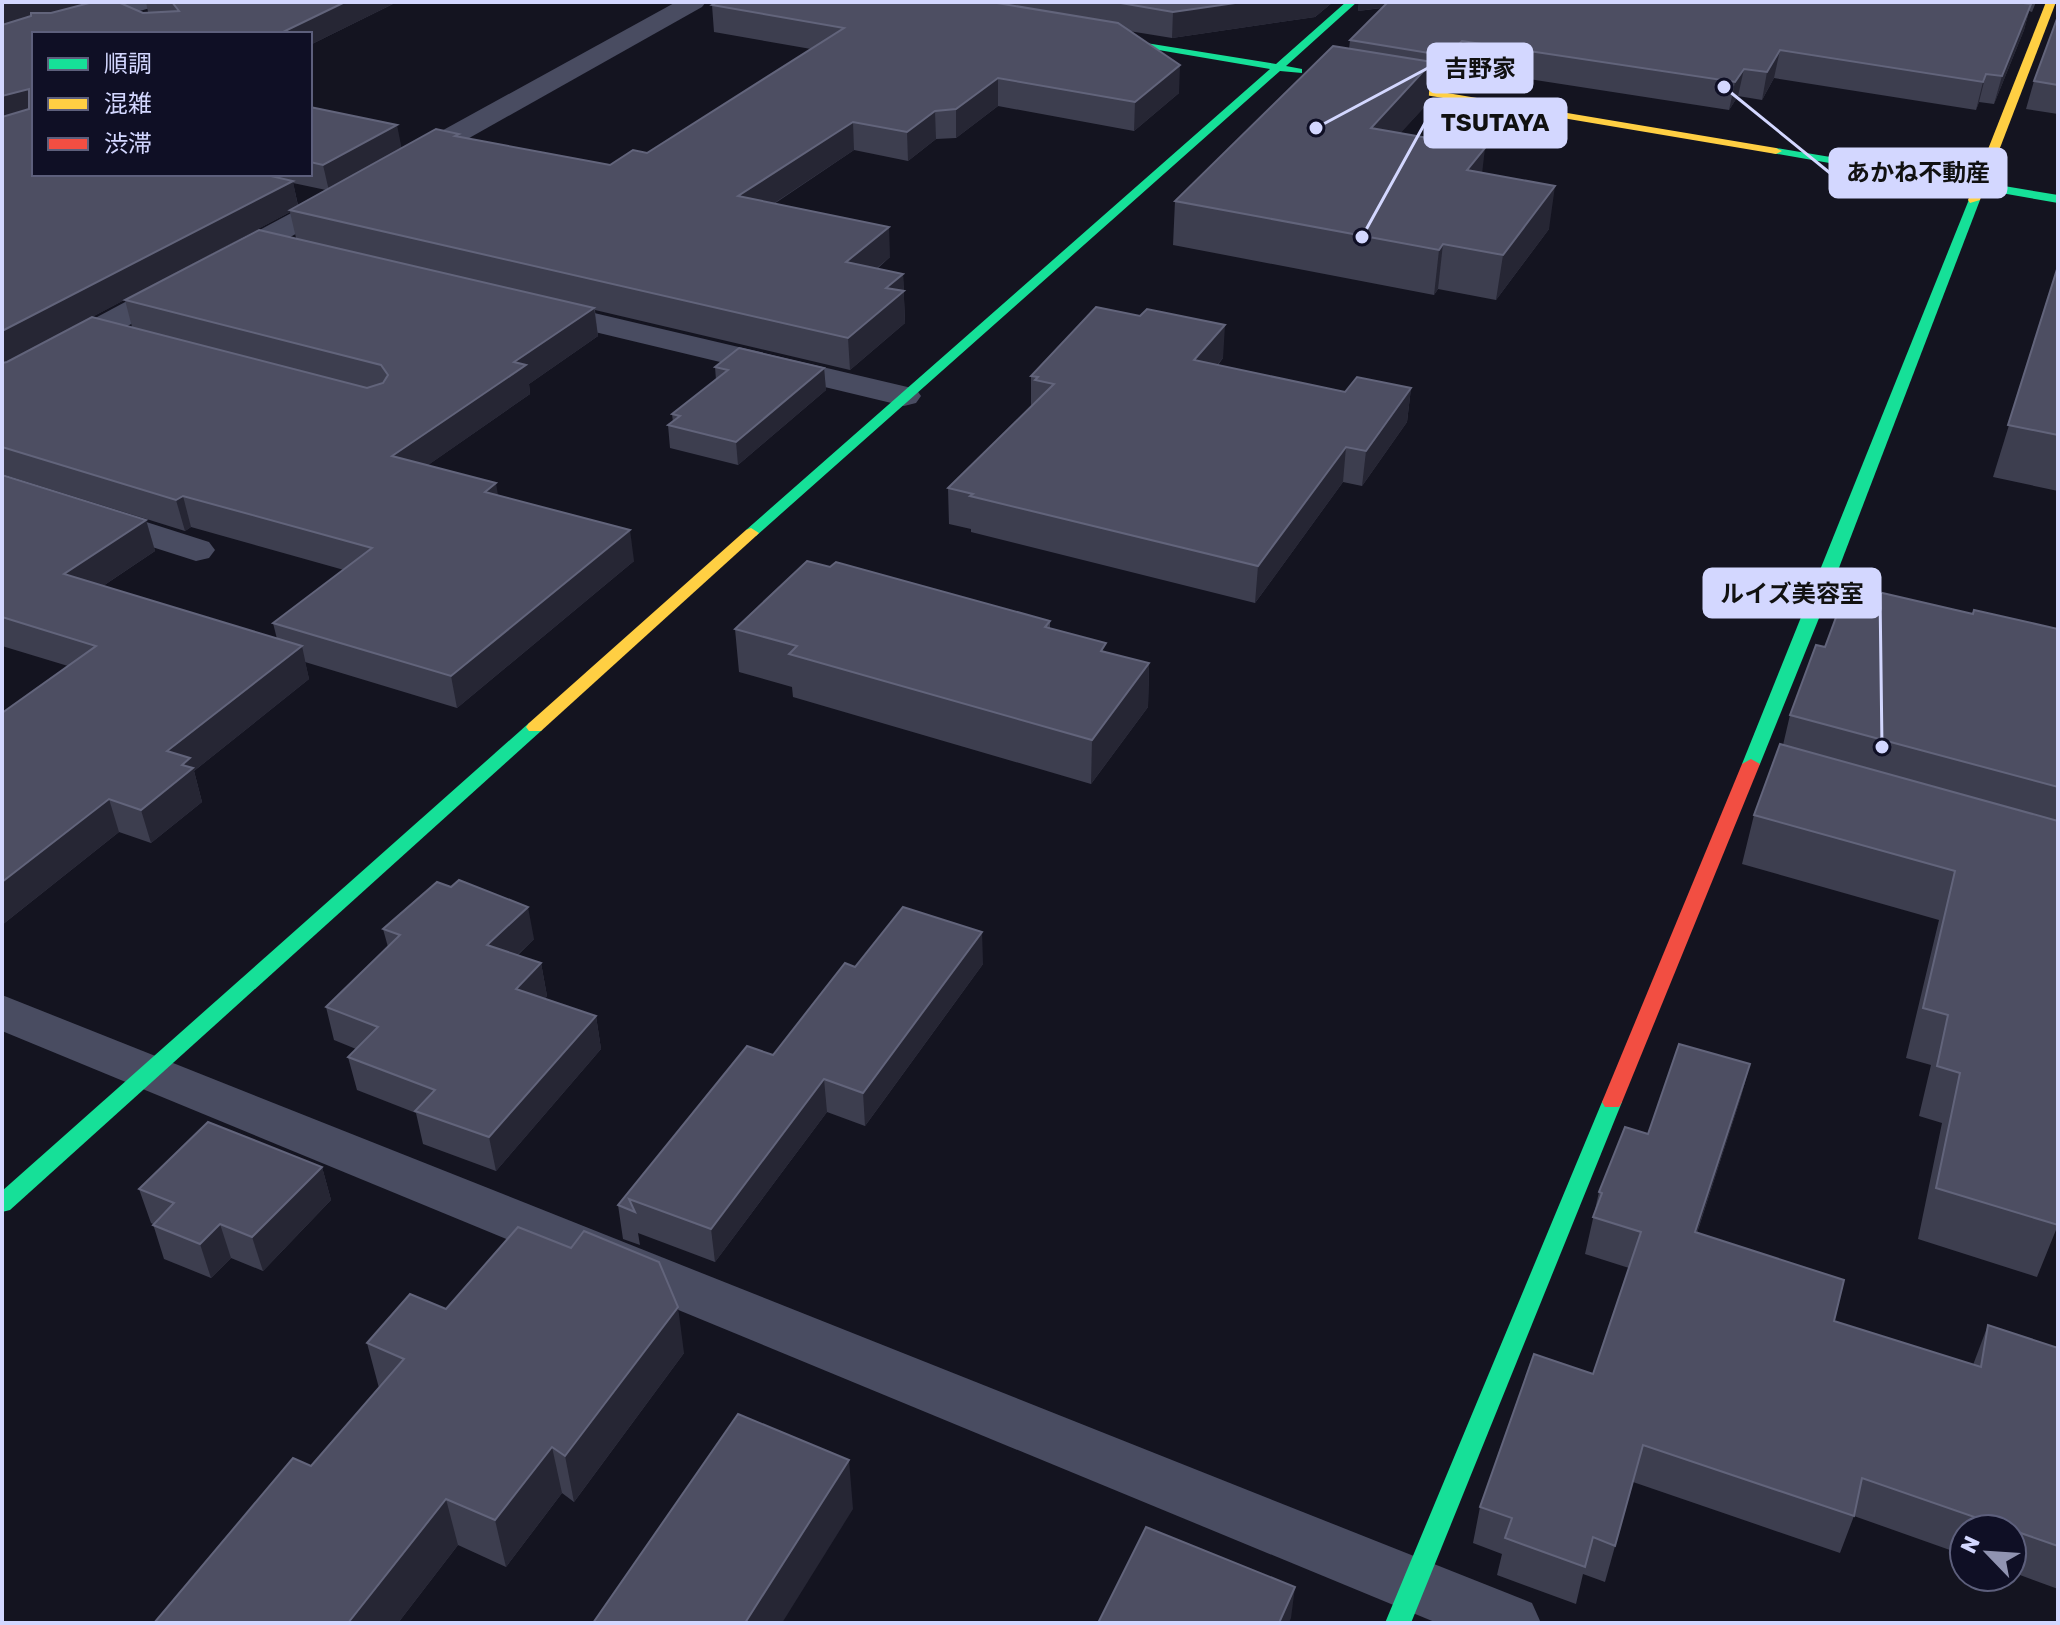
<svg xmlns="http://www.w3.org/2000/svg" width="2060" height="1625" font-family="Rubik,'Noto Sans JP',sans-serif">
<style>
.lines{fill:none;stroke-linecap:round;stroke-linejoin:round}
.street{fill:#494c61;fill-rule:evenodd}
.fast{fill:#16e098;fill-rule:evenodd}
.slow{fill:#ffcf43;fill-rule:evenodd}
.jam{fill:#f24e42;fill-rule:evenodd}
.wall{fill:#3d3e4f;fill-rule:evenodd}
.shaded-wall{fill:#262634}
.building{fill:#4d4e62;stroke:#62647b;stroke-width:2}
.leader{fill:none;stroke:#d3d7ff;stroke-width:3}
.callout-dot{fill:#d3d7ff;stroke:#0f0f25;stroke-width:3}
.callout{fill:#d3d7ff;stroke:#d3d7ff;stroke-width:3}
.callout-label{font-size:24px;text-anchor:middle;font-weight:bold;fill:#111}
</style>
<rect width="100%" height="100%" fill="#141420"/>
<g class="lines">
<g class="street">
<polygon points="119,2 158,2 154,7 56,34 34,34 34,40 2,48 2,33"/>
<polygon points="676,2 706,2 702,7 416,168 406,170 396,168 392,162 396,156"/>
<polygon points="346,186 356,189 360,195 356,201 14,388 2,391 2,368 336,189"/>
<polygon points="539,300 916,389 921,396 916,403 904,406 528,316 523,309 528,302"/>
<polygon points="2,476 209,542 215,550 209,558 196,561 2,499"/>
<polygon points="2,995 1532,1603 1541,1623 1437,1623 2,1031"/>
</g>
<g class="fast">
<polygon points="1346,2 1357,2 1286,66 1302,69 1302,73 1280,71 756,536 746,536 746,530 1270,69 1094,39 1090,38 1090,34 1276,64"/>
<polygon points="1776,148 2058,195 2058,203 1772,153 1772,149"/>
<polygon points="1970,197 1980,200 1832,586 1760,764 1757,768 1745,768 1742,764"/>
<polygon points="535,722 541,723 544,727 541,731 10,1210 2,1212 2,1191 529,723"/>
<polygon points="1612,1095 1619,1097 1622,1102 1411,1623 1385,1623 1602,1102 1605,1097"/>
</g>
<g class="slow">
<polygon points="2046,2 2056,2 1980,200 1970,203 1968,200"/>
<polygon points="1370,80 1776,148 1782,151 1776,154 1366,85 1366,81"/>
<polygon points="751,528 759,533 756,536 541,731 529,731 526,727 529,723 746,530"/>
</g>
<polygon class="jam" points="1751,759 1760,764 1622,1102 1619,1107 1605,1107 1602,1102 1742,764"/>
</g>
<g class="wall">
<path d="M2,2L143,13H150L148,12L146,2H397L310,45V34L34,174H310V107L402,148L459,134L460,137L610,165L647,153L811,49L714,32L712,5L717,2H1333L1315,17L1172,38L1129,31L1179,93L1134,131L998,106L956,138L936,139L908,161L854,150L774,204L890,257L877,269L903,274L905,323L850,370L595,310L598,336L529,384L530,394L428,465L499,496L634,561L457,708L305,662L309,679L194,771L202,802L151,843L119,832L2,925V713L68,666L2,646V475L146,520L155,551L103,586L277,639L273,623L344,570L191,527L185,531L2,474ZM293,183L326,190L298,205ZM290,212L296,238L125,300L132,327L92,317Z"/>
<polygon points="1359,2 2036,2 2032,12 2029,11 2024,30 1994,104 1979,102 1976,110 1774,78 1762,100 1738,96 1729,110 1458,68 1444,84 1430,81 1428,103 1400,133 1482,173 1549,229 1496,300 1438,289 1434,295 1173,245 1175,201 1349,49 1350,40 1382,8 1358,11"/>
<polygon points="2058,16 2058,114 2026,109 2034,81"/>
<polygon points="2058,266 2058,491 1993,477"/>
<polygon points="1223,358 1218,365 1345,392 1411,388 1407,422 1362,486 1343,482 1255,603 971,532 971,529 949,524 948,488 1031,406 1031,376"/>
<polygon points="715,367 824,368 826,390 738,465 670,448 668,425 673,422 672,414 716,380"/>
<polygon points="1973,614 2058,629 2058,1231 2056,1230 2037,1277 1918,1239 1942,1123 1919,1116 1931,1065 1906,1058 1939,920 1742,864 1754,815 1783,745 1790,715 1825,647"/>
<polygon points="1050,621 1050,628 1106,652 1149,663 1148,707 1091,784 793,697 792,687 739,672 735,629"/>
<polygon points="383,929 534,939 518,955 541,963 547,996 544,999 596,1016 601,1049 496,1171 423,1144 416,1113 357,1090 348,1057 356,1049 334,1040 326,1007 388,947"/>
<polygon points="983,964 865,1126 827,1112 715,1262 638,1233 640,1245 623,1239 618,1205 773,1055 855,967"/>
<polygon points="1750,1064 1740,1100 1697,1233 1834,1321 1973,1365 1988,1325 2058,1348 2058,1589 2012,1572 2012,1529 1964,1529 1964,1555 1854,1516 1840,1553 1633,1482 1605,1582 1583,1574 1576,1604 1497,1575 1502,1554 1473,1543 1480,1507 1593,1374 1629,1268 1585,1254 1599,1192 1648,1134"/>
<polygon points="322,1167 331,1200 263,1271 231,1258 211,1278 164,1259 153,1224 151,1223 139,1189"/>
<polygon points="446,1309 684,1353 574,1502 562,1493 506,1567 458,1545 398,1623 154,1623 311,1466 379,1388 367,1343"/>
</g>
<g class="shaded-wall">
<polygon points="12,2 108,2 2,30 2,5"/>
<polygon points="345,2 397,2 310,45 310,34 279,34"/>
<polygon points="1242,2 1333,2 1315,17 1172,38 1173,12"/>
<polygon points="1359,2 1409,2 1409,4 1358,11"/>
<polygon points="2031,4 2024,30 1994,104 2002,76"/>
<polygon points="1462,41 1458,68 1444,84 1447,56"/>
<polygon points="1780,50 1774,78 1762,100 1767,72"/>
<polygon points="1432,62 1428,103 1367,170 1371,128"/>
<polygon points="1180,65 1179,93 1134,131 1135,102"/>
<polygon points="1744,69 1738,96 1729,110 1735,82"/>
<polygon points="1986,74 1979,102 1976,110 1983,82"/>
<polygon points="998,78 998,106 956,138 956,109"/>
<polygon points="29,89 34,107 2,123 2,96"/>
<polygon points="935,111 936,139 908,161 907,132"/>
<polygon points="853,122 854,150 740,226 738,196"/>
<polygon points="397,125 402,150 329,191 323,165"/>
<polygon points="1485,148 1480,191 1467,170"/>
<polygon points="293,181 298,207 290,210 290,212 2,365 2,331"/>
<polygon points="1555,186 1549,229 1496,300 1503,255"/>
<polygon points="889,227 890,257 847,293 846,262"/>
<polygon points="1443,244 1438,289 1434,295 1439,250"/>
<polygon points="903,274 905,323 850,370 848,338 886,288"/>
<polygon points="594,308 598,336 529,384 530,394 398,486 392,456 514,362"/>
<polygon points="1225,325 1223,358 1193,393 1194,360"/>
<polygon points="824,368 826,390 738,465 736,442"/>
<polygon points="1411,388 1407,422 1362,486 1366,451"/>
<polygon points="1346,447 1343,482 1255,603 1258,566"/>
<polygon points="496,483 501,514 485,492"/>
<polygon points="183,496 191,527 185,531 176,500"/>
<polygon points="146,520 155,551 73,606 64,574"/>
<polygon points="630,530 634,561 457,708 451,676"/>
<polygon points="302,646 309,679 194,771 202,802 151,843 141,810 167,751"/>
<polygon points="1149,663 1148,707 1091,784 1092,740"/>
<polygon points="109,799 119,832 2,925 2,882"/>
<polygon points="528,907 534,939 494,977 487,945"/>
<polygon points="982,932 983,964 865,1126 863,1093"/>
<polygon points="541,963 547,996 522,1022 516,989"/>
<polygon points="596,1016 601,1049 496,1171 489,1137"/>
<polygon points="1750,1064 1740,1100 1685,1269 1695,1232"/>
<polygon points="824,1079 827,1112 715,1262 711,1229"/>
<polygon points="322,1167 331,1200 263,1271 252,1237"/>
<polygon points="220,1224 231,1258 211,1278 200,1244"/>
<polygon points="678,1307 684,1353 574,1502 565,1456"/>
<polygon points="552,1447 562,1493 506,1567 495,1520"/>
<polygon points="849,1460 853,1509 782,1623 745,1623"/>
<polygon points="446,1499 458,1545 398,1623 348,1623"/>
<polygon points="1295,1587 1291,1618 1289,1623 1279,1623"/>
</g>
<g class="building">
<polygon points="93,2 118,2 143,13 179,11 172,2 345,2 279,34 34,34 34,174 262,174 293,181 2,331 2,117 29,109 29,89 2,96 2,25 31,16 31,13 51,13"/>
<polygon points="717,2 991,2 1118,23 1180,65 1135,102 998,78 956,109 935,111 907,132 853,122 738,196 889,227 846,262 903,274 886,288 904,291 848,338 290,210 436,129 459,134 455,136 610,165 633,150 647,153 844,28 712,5"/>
<polygon points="1115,2 1242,2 1173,12"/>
<polygon points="1388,2 2016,2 2031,4 2002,76 1986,74 1983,82 1780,50 1767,72 1744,69 1735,82 1462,41 1447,56 1350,40"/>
<polygon points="2058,16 2058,85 2034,81"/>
<polygon points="1333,46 1432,62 1371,128 1485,148 1467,170 1555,186 1503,255 1443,244 1439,250 1175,201"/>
<polygon points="310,107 397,125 323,165 310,162"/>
<polygon points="259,230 594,308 514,362 526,365 392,456 496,483 485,492 630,530 451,676 273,623 372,548 183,496 176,500 2,447 2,363 7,362 92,317 367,388 383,383 388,375 381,365 125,300"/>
<polygon points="2058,266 2058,435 2008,425"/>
<polygon points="1096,307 1140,316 1147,309 1225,325 1194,360 1345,392 1357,377 1411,388 1366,451 1346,447 1258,566 970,496 973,494 948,488 1054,384 1035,380 1038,377 1031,376"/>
<polygon points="739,348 824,368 736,442 668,425 680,416 672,414 728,370 715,367"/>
<polygon points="2,475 146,520 64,574 302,646 167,751 190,758 182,765 193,768 141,810 109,799 2,882 2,713 96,646 2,617"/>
<polygon points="807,561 830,567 836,562 1050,621 1045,627 1106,643 1101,651 1149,663 1092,740 789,654 797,646 735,629"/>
<polygon points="1848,585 1973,614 1974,610 2058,629 2058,787 1790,715 1816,645 1825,647"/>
<polygon points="1780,744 2058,821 2058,1225 1936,1188 1960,1073 1937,1066 1948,1015 1923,1008 1955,871 1754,815"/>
<polygon points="459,880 528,907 487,945 541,963 516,989 596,1016 489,1137 415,1111 435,1090 348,1057 378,1027 326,1007 400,935 383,929 437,882 451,887"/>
<polygon points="903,907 982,932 863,1093 824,1079 711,1229 629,1199 635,1212 618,1205 747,1046 773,1055 845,963 855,967"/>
<polygon points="1679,1044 1750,1064 1695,1232 1844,1280 1834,1321 1981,1367 1988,1325 2058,1348 2058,1546 1862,1478 1854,1516 1643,1445 1615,1546 1593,1537 1585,1567 1505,1538 1512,1518 1480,1507 1534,1354 1593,1374 1641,1232 1593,1217 1602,1193 1599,1192 1625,1127 1648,1134"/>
<polygon points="208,1122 322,1167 252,1237 220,1224 200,1244 153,1225 174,1203 139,1189"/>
<polygon points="518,1227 571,1248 584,1231 659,1262 678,1307 565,1456 552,1447 495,1520 446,1499 348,1623 154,1623 293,1458 311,1466 404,1359 367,1343 410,1294 446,1309"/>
<polygon points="738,1414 849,1460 745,1623 593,1623"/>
<polygon points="1146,1527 1295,1587 1279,1623 1098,1623"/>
</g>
<path class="leader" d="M1316 128L1428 68M1362 237L1425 123M1724 87L1830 173M1882 747L1880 593"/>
<g class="callout-dot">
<circle cx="1316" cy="128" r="8"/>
<circle cx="1362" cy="237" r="8"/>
<circle cx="1724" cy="87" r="8"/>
<circle cx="1882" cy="747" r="8"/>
</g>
<g class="callout">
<rect x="1428" y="44" width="104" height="48" rx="8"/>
<rect x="1425" y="99" width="141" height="48" rx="8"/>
<rect x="1830" y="149" width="176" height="48" rx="8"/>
<rect x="1704" y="569" width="176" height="48" rx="8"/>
</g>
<g class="callout-label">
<text x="1480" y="77">吉野家</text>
<text x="1495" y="131">TSUTAYA</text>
<text x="1918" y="181">あかね不動産</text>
<text x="1792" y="602">ルイズ美容室</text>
</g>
<rect width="2060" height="1625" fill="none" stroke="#d3d7ff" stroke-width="8"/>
<rect x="32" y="32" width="280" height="144" fill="#0f0f25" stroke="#5d5f7c" stroke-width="2"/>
<rect x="48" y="58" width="40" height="12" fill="#16e098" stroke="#5d5f7c" stroke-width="2"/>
<text x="104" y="72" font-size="24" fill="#d3d7ff">順調</text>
<rect x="48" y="98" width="40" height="12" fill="#ffcf43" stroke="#5d5f7c" stroke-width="2"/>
<text x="104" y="112" font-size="24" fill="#d3d7ff">混雑</text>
<rect x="48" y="138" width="40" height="12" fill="#f24e42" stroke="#5d5f7c" stroke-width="2"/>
<text x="104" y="152" font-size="24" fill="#d3d7ff">渋滞</text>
<g transform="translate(1988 1553) rotate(295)"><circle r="38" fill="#0f0f25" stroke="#5d5f7c" stroke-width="2"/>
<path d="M0-6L14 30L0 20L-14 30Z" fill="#9093b1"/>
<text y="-12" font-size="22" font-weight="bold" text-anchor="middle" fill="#d3d7ff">N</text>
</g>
</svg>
